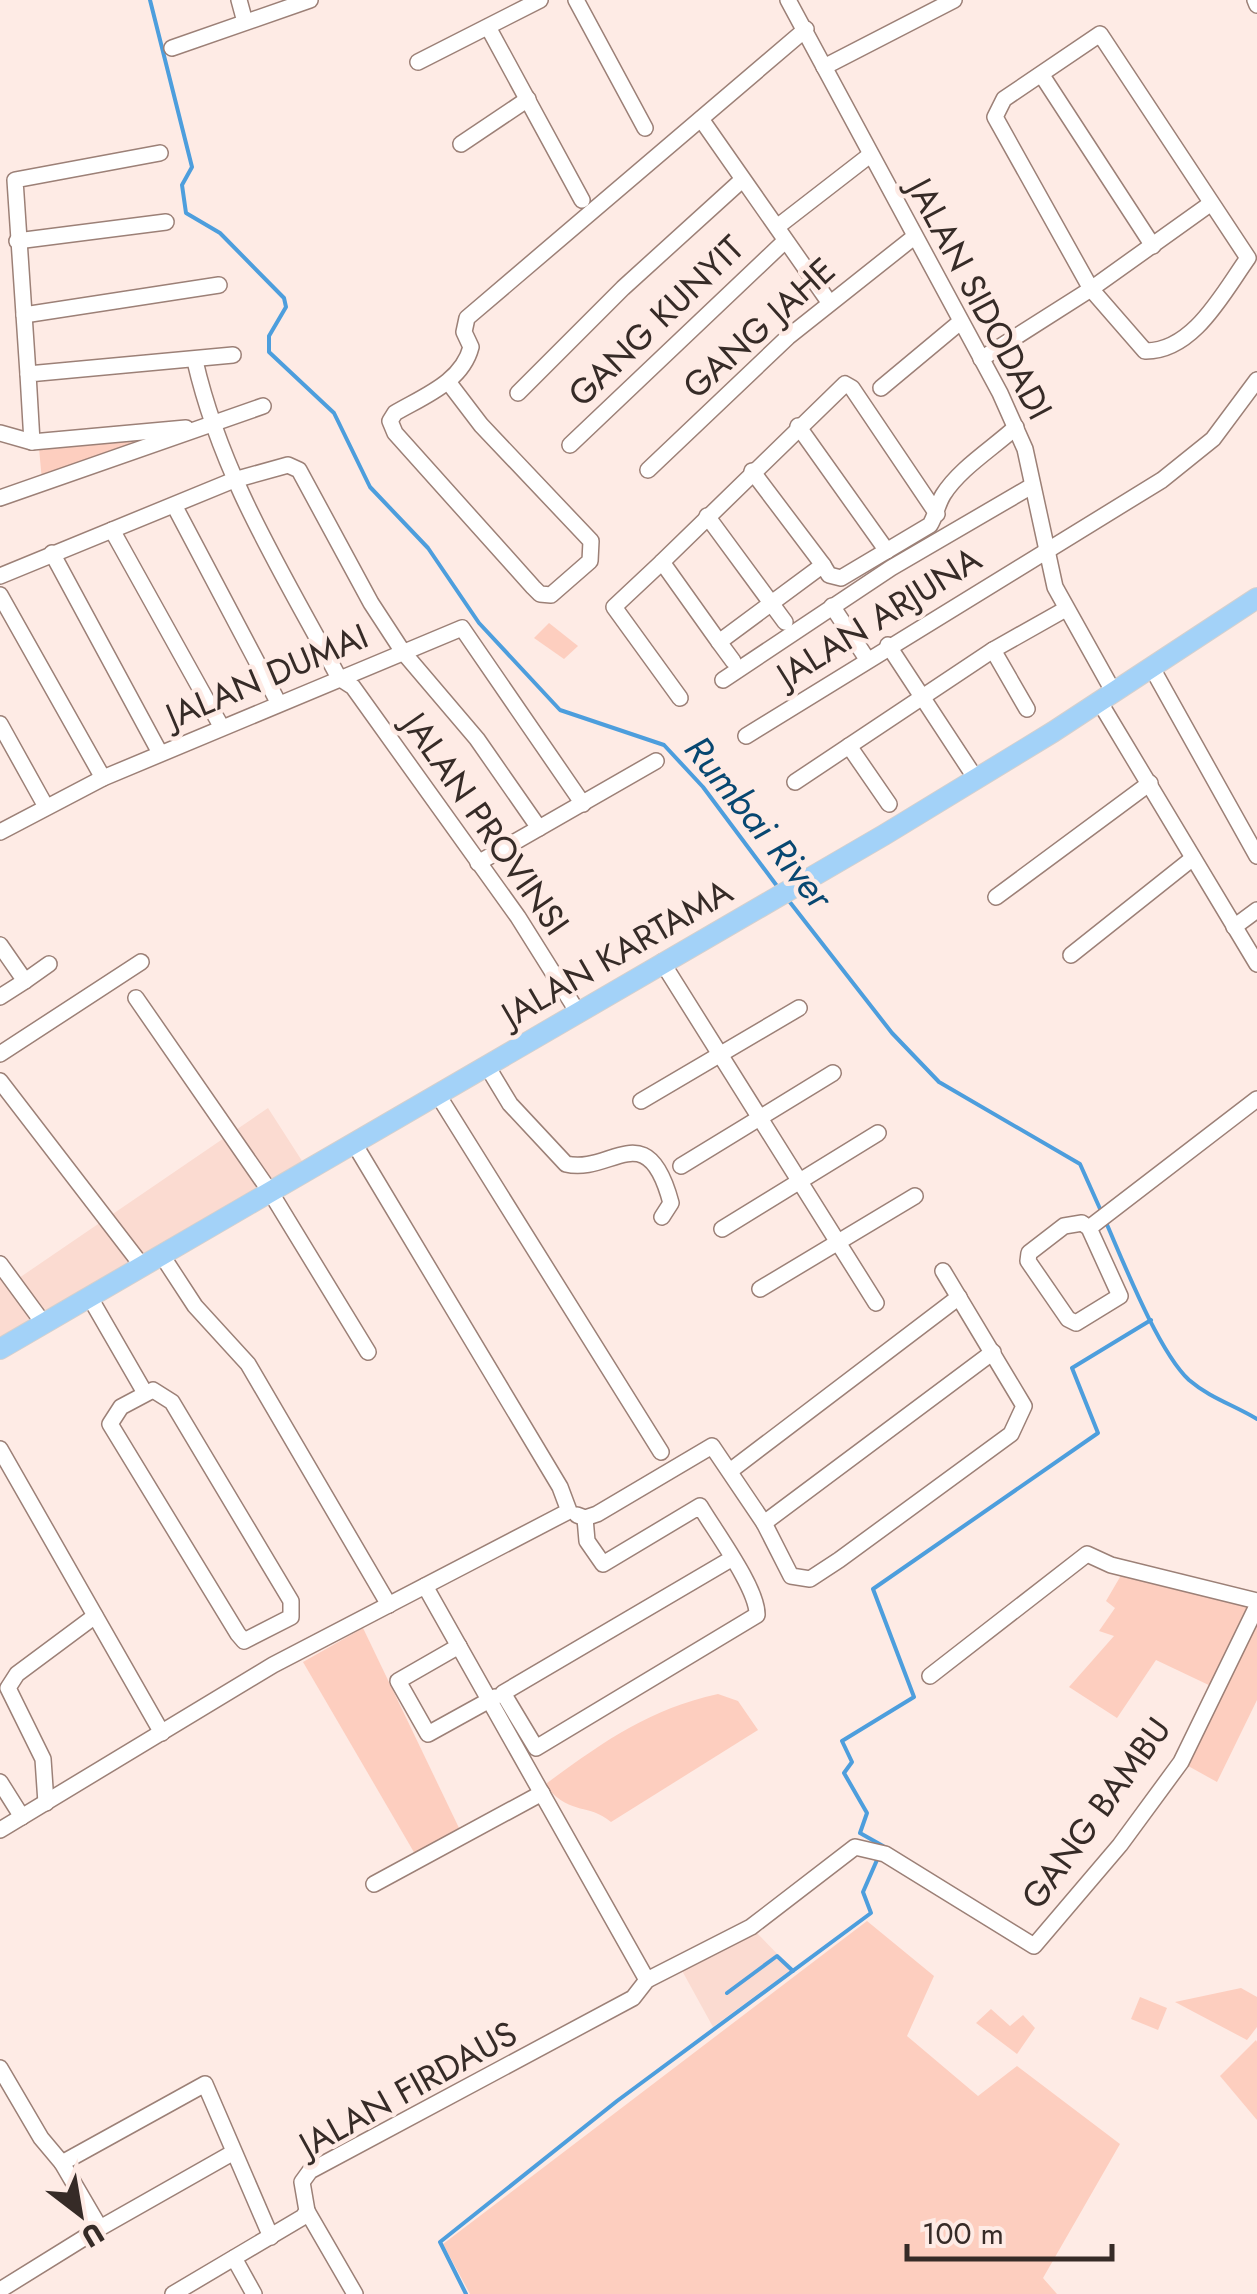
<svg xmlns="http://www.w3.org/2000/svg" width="1257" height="2294" font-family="Jost,sans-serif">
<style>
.built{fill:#fbdbd1}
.green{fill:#fdcebf}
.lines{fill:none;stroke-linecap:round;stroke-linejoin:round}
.stream{stroke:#4d9edd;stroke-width:4}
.minor-casing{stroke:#9c8077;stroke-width:18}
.major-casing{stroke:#d3d0cf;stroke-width:22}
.minor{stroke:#fff;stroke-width:15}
.major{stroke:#a3d2f8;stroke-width:20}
.labels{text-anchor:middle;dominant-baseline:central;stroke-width:9;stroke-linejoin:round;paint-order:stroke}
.street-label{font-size:35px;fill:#362b27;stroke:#feebe5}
.water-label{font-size:38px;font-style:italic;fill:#074771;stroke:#feebe5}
</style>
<rect width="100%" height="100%" fill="#feebe5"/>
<g class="built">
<polygon points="268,1108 304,1164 0,1341 0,1274 19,1278"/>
<polygon points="751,1927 792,1969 713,2027 680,1967"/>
</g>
<g class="green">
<polygon points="185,433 42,481 39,448"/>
<polygon points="549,623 578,646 564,659 534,638"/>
<polygon points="1123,1572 1257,1602 1257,1700 1217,1782 1181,1762 1215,1688 1156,1660 1117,1718 1069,1687 1114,1636 1099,1631 1115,1608 1106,1601"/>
<polygon points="363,1628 459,1828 415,1854 303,1662"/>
<path d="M718,1694L738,1701L758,1730L611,1822C588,1803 573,1816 547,1788V1783C605,1741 647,1710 718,1694Z"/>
<polygon points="867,1921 934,1976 907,2036 978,2096 1017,2066 1120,2144 1043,2278 1057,2294 470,2294 443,2244"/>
<polygon points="1241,1988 1257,1997 1257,2027 1247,2040 1175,2002"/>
<polygon points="1140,1997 1167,2008 1158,2030 1131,2019"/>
<polygon points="991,2009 1010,2026 1023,2015 1035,2028 1017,2054 976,2023"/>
<polygon points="1256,2040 1257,2042 1257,2120 1220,2076"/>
</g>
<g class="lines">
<g class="stream">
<polyline points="150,0 192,167 182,185 186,213 220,233 284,298 286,307 269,336 269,352 334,413 370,487 428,548 479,623 560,710 664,745 703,787 780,890"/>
<polyline points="789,901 892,1033 939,1082 1080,1164 1101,1211"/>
<path d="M1105,1220C1123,1261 1158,1351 1189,1380C1210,1398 1234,1405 1257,1419"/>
<polyline points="883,1846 860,1833 867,1813 844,1773 852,1762 842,1741 914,1697 873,1589 1098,1433 1072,1368 1151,1320"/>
<polyline points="727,1993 777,1956 793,1971"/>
<polyline points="466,2294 440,2242 617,2101 871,1913 863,1892 877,1860"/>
</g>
<g class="minor-casing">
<g id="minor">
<polyline points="239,0 245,22"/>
<polyline points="576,0 645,128"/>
<polyline points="788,0 1000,393 1025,449 1055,587 1113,691"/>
<polyline points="1255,0 1257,5"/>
<polyline points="488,27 582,200"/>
<path d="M1100,34L1248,258C1223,293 1193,352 1145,351L1091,289L995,117L1004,99Z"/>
<polyline points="172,48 310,0"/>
<polyline points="418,62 540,0"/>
<polyline points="824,67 954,0"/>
<polyline points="1043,77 1153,246"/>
<polyline points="701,119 829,302"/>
<polyline points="461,144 528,99"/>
<polyline points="777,227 870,155"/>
<polyline points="17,241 166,222"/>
<polyline points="24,315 219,285"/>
<polyline points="981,359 1091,289 1210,204"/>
<path d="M195,361C222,478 283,573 339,678L353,687L518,917L577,1011"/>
<polyline points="28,374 15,180 160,153"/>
<path d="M449,383L481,425L591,541L590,561L551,595L540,594L533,587L395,433L390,421L395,413C424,396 462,382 471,347L464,332L467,318L806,29"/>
<polyline points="881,388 959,323"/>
<polyline points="518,393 623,288 742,180"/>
<polyline points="798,426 887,551"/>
<polyline points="0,433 32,442 186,428"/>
<polyline points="32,442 28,374 233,355"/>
<polyline points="570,445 785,241"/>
<polyline points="648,470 788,337 914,237"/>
<polyline points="752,471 823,565"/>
<polyline points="0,498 263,406"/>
<polyline points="175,507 278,702"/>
<path d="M937,514L852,388L845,384L662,562L719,642L823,565L829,575L841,578L930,525C936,515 937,505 943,495C959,469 993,448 1016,427"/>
<polyline points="707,516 785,622"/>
<polyline points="112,530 221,726"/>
<polyline points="52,553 160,753"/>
<polyline points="662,562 614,607 680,698"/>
<polyline points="0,576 234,480 288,465 299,470 371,603 403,652 477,739 539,828"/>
<polyline points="0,595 103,778"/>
<polyline points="832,606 867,659"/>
<polyline points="719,642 733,661"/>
<polyline points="888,645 976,779"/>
<polyline points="993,650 1027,709"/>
<polyline points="1152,668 1257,856"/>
<polyline points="723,680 891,568 1030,487"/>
<polyline points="1099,701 1257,964"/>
<polyline points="0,724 45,805"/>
<polyline points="746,736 1162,480 1213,439 1257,380"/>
<polyline points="849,746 889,804"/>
<polyline points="795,782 993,650 1064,610"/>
<polyline points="0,832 103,778 462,628 583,804"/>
<polyline points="478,863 656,761"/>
<polyline points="996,897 1150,783"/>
<polyline points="1234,927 1257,910"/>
<polyline points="0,945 25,981 0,997"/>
<polyline points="1071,955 1193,858"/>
<polyline points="662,962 876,1303"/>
<polyline points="25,981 49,964"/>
<polyline points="136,998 271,1193 368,1352"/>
<polyline points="0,1054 141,962"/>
<path d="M487,1066L510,1104L566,1164C611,1175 647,1113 671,1203L662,1217"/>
<polyline points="0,1081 143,1267"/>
<polyline points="438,1095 661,1452"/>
<polyline points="641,1101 799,1008"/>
<polyline points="681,1166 833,1073"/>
<polyline points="1089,1228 1082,1223 1064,1226 1029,1253 1028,1261 1068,1319 1076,1323 1120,1296 1089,1228 1257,1099"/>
<polyline points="722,1229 878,1133"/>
<polyline points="161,1254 195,1306 248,1364 389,1605"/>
<polyline points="0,1264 44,1324"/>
<polyline points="760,1289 915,1196"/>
<polyline points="89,1296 145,1393"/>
<polygon points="153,1390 172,1402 291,1601 291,1617 244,1641 238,1634 110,1424 121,1407"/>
<polyline points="0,1449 162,1733"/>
<polyline points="730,1471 959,1297"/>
<polyline points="577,1515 585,1518 597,1514 712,1446 764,1523 791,1576 810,1579 839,1560 1011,1434 1024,1406 943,1271"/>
<path d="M585,1518L587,1541L603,1564L700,1506C714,1530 758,1589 757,1615L536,1748L503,1693L731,1559"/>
<polyline points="764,1523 993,1352"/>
<polyline points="425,1586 647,1980"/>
<polyline points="459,1646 398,1681 428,1734 495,1697"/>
<polyline points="930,1676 1087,1554 1111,1565 1257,1601"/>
<polyline points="0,1782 22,1817"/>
<polyline points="46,1803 43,1759 8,1688 17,1674 95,1616"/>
<polyline points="0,1830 273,1665 569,1511 560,1487 355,1145"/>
<polyline points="374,1884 542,1793"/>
<polyline points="0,2068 41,2138 62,2163"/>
<polyline points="234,2152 100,2228 62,2163 205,2084 271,2237"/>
<polyline points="307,2211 355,2294"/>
<polyline points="234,2258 254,2294"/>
<polyline points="0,2290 100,2228"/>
<polyline points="173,2294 303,2217 307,2211 302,2182 310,2171 633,1998 647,1980 751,1927 855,1847 885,1854 1034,1946 1120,1845 1181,1762 1257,1606"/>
</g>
</g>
<g class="major-casing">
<polyline id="major" points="0,1349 884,835 1053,732 1257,598"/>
</g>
<use href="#minor" class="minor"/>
<use href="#major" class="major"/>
</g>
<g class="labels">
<g class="street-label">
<text transform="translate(980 299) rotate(62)">JALAN SIDODADI</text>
<text transform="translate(656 321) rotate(-44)">GANG KUNYIT</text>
<text transform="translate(759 328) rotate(-42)">GANG JAHE</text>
<text transform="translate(879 617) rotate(-32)">JALAN ARJUNA</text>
<text transform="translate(267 676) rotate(-23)">JALAN DUMAI</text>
<text transform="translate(486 824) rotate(55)">JALAN PROVINSI</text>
<text transform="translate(617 953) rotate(-30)">JALAN KARTAMA</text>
<text transform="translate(1096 1813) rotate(-54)">GANG BAMBU</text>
<text transform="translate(408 2089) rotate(-29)">JALAN FIRDAUS</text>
</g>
<g class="water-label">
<text transform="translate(759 822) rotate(51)">Rumbai River</text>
</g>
</g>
<g transform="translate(80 2214) rotate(149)" stroke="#feebe5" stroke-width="8" paint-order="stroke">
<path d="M0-8L18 38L0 25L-18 38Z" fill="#362b27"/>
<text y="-15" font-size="28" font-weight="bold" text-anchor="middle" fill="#362b27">U</text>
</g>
<path d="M907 2244v15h205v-15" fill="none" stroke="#362b27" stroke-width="5"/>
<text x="922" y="2244" font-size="30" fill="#362b27" stroke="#feebe5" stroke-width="8" paint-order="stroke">100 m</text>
</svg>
